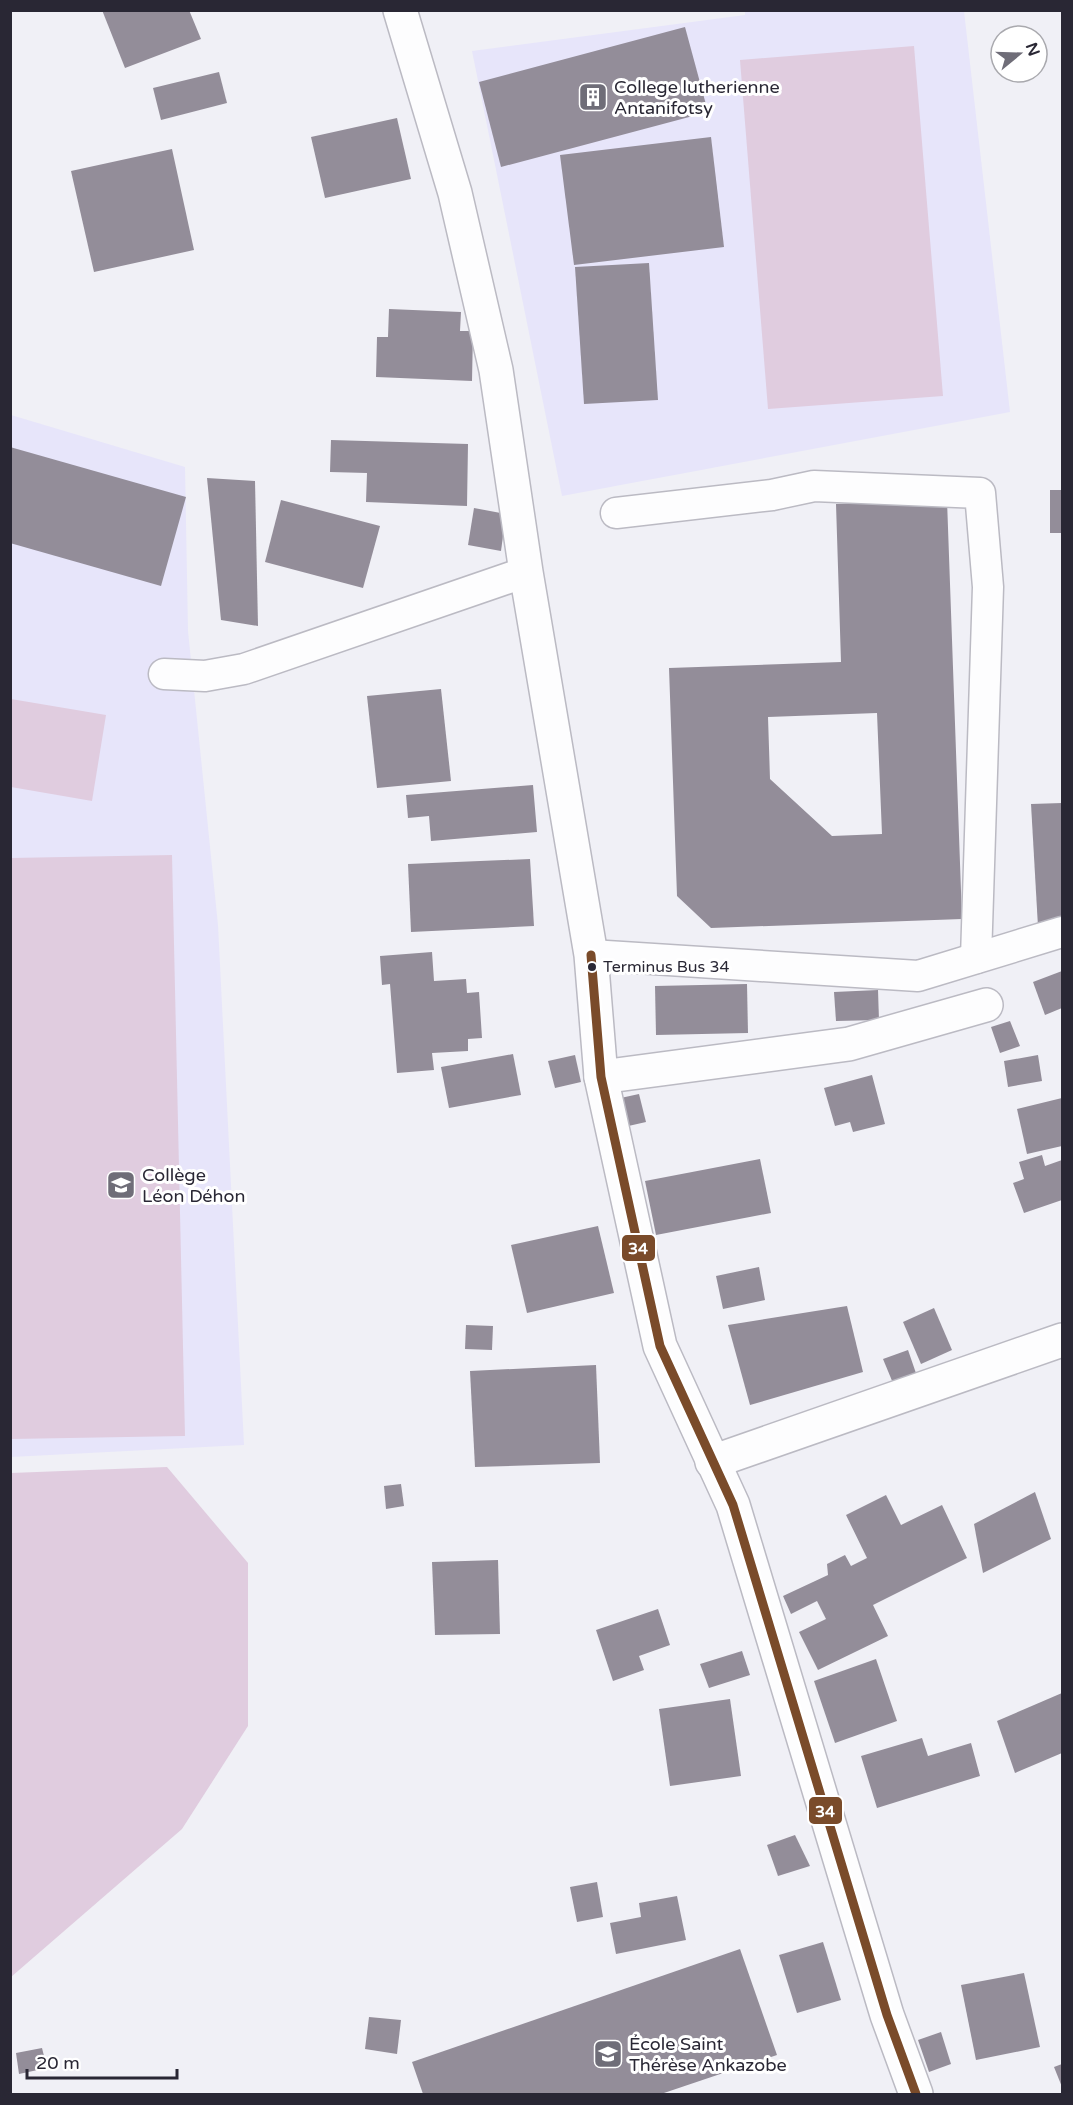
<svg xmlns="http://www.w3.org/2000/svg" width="1073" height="2105" font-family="'Varela Round',sans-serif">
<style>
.built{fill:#e7e5fa}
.green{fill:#e0ccdf}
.building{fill:#938d99;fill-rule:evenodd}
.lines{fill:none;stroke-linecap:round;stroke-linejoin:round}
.service-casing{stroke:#bbbac3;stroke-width:33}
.minor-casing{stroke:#bbbac3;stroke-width:36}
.service{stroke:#fdfdfe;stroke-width:30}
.minor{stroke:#fdfdfe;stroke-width:33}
.bus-1-casing{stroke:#fff;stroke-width:14}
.bus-1{stroke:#7a4b2a;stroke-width:9}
.bus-dot{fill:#292734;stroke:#fff;stroke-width:2}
.labels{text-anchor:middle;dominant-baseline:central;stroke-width:6;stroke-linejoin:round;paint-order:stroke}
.bus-label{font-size:16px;fill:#292734;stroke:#fff;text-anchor:start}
.poi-label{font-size:18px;fill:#292734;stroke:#fff;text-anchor:start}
.line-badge{stroke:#fff;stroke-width:2}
.badge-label{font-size:16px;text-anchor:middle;font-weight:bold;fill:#fff}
</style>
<rect width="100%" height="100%" fill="#f0f0f6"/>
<g class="built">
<polygon points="745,11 964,11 1010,412 562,496 472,51 745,15"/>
<polygon points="11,415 185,467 188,631 218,925 244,1445 11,1457"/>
</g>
<g class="green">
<polygon points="914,46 943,396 768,409 740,60"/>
<polygon points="11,699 106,715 92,801 11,787"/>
<polygon points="172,855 185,1436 11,1439 11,858"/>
<polygon points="167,1467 248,1563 248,1726 182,1829 11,1977 11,1473"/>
</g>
<g class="building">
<polygon points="102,10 189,10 201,39 125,68"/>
<polygon points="685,27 708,112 501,167 479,82"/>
<polygon points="219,72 227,103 161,120 153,88"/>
<polygon points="397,118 411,179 325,198 311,137"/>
<polygon points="711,137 724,247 574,265 560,155"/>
<polygon points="172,149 194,250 94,272 71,171"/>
<polygon points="649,263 658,400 584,404 575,267"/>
<polygon points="389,309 461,312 460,331 473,331 472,381 376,377 377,337 388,337"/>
<polygon points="331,440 468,444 467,506 366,502 367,473 330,472"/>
<polygon points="10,447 186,497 161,586 10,543"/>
<polygon points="207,478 255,481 258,626 221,620"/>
<rect x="1050" y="490" width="12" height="43"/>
<polygon points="281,500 380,526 363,588 265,562"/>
<path d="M947,500L962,919L711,928L677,896L669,668L841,662L836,504ZM877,713L882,834L832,836L770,779L768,717Z"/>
<polygon points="474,508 506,514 501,551 468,545"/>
<polygon points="441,689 451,781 377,788 367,696"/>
<polygon points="533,785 537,832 431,841 429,816 408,818 406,795"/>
<polygon points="1062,803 1062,917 1038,927 1031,804"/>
<polygon points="530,859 534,926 411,932 408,864"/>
<polygon points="432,952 434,981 466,979 467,993 479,992 482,1038 468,1039 468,1051 432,1053 434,1070 397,1073 390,984 382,985 380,956"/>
<polygon points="1062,971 1062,1008 1045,1015 1033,982"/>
<polygon points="747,984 748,1033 656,1035 655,986"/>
<polygon points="878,990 879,1020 836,1021 834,992"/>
<polygon points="1010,1021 1020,1046 1000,1053 991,1027"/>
<polygon points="513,1054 521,1095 449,1108 441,1067"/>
<polygon points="575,1055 581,1082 555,1088 548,1061"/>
<polygon points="1038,1055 1042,1081 1008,1087 1004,1061"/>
<polygon points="872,1075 885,1124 853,1132 850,1122 835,1126 824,1088"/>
<polygon points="639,1094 646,1122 624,1127 616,1099"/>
<polygon points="1062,1098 1062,1146 1027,1154 1017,1109"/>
<polygon points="1042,1155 1045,1166 1062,1160 1062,1200 1024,1213 1013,1183 1024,1179 1019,1162"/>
<polygon points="760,1159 771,1213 656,1235 645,1181"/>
<polygon points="598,1226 614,1293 527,1313 511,1245"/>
<polygon points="759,1267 765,1300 723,1309 716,1276"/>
<polygon points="847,1306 863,1372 750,1405 728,1325"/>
<polygon points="934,1308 952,1350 921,1364 903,1322"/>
<polygon points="466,1325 493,1326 492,1350 465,1349"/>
<polygon points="908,1350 918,1379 895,1388 883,1359"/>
<polygon points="596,1365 600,1463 475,1467 470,1371"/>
<polygon points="401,1484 404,1506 386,1509 384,1486"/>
<polygon points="1035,1492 1051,1539 983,1573 974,1524"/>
<polygon points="886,1495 901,1525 942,1505 967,1558 873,1605 888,1636 818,1670 799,1632 826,1619 817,1601 791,1614 783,1596 828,1575 827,1564 845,1555 851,1566 867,1558 846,1515"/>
<polygon points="498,1560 500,1634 435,1635 432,1562"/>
<polygon points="658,1609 670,1645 639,1656 644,1670 613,1681 596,1630"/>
<polygon points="742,1651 750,1675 709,1688 700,1664"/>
<polygon points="876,1659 897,1721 835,1743 814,1681"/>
<polygon points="1062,1693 1062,1753 1015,1773 997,1721"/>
<polygon points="730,1699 741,1776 670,1786 659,1709"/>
<polygon points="922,1738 928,1756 971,1743 980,1776 877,1808 861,1756"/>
<polygon points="795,1835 810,1866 778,1876 767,1845"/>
<polygon points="597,1882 603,1917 577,1922 570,1887"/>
<polygon points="677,1896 686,1940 616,1954 610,1923 641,1917 639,1903"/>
<polygon points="823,1942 841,2000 797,2013 779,1955"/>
<polygon points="740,1949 777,2055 661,2094 423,2094 412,2062"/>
<polygon points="1024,1973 1040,2047 976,2060 961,1985"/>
<polygon points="369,2017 401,2020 397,2054 365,2049"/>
<polygon points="941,2032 951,2064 929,2072 918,2040"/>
<polygon points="42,2048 47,2068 19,2074 16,2053"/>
<polygon points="1062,2064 1062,2087 1054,2067"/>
</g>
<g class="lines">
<g class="service-casing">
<g id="service">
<polyline points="616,513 772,495 814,486 980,493 988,587 976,958"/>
<polyline points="164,674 205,676 244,669 526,572"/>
<polyline points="591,955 918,976 1062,932"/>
</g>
</g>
<g class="minor-casing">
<g id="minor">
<polyline points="400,10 455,193 496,370 526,572 591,955 601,1077 660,1346 733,1505 887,2015 916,2094"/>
<polyline points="601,1077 849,1044 986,1005"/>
<polyline points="712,1462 1062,1340"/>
</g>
</g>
<use href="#service" class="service"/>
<use href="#minor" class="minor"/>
<g class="bus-1-casing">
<polyline id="bus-1" points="591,955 601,1077 660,1346 733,1505 887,2015 916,2094"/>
</g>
<use href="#bus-1" class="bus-1"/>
</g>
<defs>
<g id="building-square" transform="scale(1.5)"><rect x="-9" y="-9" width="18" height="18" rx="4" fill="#6f6d78" stroke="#fff"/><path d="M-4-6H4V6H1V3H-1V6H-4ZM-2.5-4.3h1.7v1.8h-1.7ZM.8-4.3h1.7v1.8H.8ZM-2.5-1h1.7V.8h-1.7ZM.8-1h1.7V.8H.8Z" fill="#fff"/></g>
<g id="school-square" transform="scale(1.5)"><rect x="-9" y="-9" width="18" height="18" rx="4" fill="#6f6d78" stroke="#fff"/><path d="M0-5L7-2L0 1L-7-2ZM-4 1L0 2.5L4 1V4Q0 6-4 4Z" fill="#fff"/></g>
</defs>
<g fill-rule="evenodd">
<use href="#building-square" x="593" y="97"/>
<use href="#school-square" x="121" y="1185"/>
<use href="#school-square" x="608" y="2054"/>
</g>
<circle class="bus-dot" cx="592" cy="967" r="5"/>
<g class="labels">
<g class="bus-label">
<text x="603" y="967">Terminus Bus 34</text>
</g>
<g class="poi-label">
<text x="614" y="87">College lutherienne<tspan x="614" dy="21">Antanifotsy</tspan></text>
<text x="142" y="1175">Collège<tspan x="142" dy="21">Léon Déhon</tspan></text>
<text x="629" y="2044">École Saint<tspan x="629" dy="21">Thérèse Ankazobe</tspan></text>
</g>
</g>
<g class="line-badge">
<rect x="621" y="1234" width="35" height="28" rx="6" fill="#7a4b2a"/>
<rect x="808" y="1796" width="35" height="29" rx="6" fill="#7a4b2a"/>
</g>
<g class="badge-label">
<text x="638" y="1254">34</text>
<text x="825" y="1817">34</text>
</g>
<rect width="1073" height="2105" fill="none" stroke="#292734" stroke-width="24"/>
<g transform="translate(1019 54) rotate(71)"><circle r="28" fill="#ffffff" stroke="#a9a9ae" stroke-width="1.5"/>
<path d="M0-4.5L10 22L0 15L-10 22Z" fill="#6f6d78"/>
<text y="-9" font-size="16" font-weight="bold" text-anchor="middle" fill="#292734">N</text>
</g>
<path d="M27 2069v9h150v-9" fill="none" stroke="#292734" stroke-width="3"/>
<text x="36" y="2069" font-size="18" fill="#292734" stroke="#ffffff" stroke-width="4.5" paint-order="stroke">20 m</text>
</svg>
